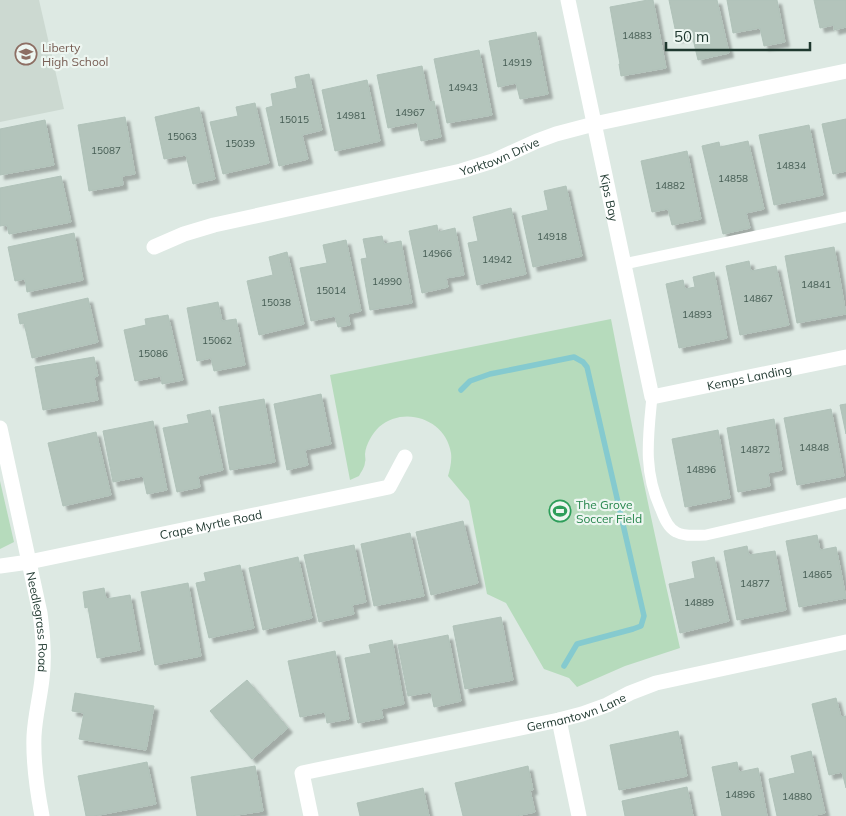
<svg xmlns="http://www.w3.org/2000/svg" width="846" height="816" font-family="Mulish,sans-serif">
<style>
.built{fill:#ccd9d1}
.green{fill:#b6dbbc}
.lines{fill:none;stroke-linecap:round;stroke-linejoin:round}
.stream{stroke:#85cacf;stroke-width:5.5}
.building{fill:#b3c4bb;stroke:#b0c2b9;filter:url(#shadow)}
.lane{stroke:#fff;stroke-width:11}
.street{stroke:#fff;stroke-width:15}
.labels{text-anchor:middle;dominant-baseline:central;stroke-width:4.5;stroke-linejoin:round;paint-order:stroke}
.number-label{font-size:10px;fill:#445b52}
.education-label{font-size:12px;fill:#785e54;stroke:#edf6f1;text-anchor:start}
.street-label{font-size:12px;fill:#1f382f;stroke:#edf6f1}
.leisure-label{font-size:12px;fill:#27864d;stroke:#edf6f1;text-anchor:start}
</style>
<defs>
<filter id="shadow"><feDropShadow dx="4.5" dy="4.5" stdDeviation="1" flood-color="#0004"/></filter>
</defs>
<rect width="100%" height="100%" fill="#dde9e3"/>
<polygon class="built" points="0,0 39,0 64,109 0,122"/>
<g class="green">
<path d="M611,319C632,429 655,539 680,648L625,666L577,687L569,678L544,669L506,603L487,594L469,501L448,476C450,469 452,461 451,453C446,420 405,405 379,427C372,434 366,444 365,454C365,457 366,460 365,462C365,467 361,472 359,476L350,480L330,375Z"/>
<polygon points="0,481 14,542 0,549"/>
</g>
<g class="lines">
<polyline class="stream" points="461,390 470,381 490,374 574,357 583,362 587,367 644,616 641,626 633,629 577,644 564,666"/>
</g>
<g class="building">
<polygon points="648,0 653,0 666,68 621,76 619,64 620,64 610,7"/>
<polygon points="669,0 717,0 729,53 698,60 692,35 677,38"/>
<polygon points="727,0 777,0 785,42 764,46 760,28 733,33"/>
<polygon points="814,0 846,0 846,27 834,30 834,25 820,28"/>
<polygon points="536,32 548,94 520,99 516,83 498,87 489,41"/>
<polygon points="479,50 492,115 447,123 434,59"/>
<polygon points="422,66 429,102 434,101 441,137 421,141 417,122 388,128 377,75"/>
<polygon points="309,74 322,130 302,135 308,159 279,166 266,108 273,106 271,94 297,88 295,77"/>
<polygon points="367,80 380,141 335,151 322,90"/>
<polygon points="255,103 269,163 223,174 210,122 238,116 236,107"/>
<polygon points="199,107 215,179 193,184 186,155 164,159 155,117"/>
<polygon points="125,117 135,174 122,176 123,185 89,191 78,125"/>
<polygon points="846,119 846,171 833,174 822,124"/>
<polygon points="45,120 54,165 0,175 0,129"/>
<polygon points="809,125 823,195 774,205 759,135"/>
<polygon points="748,141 764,209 746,213 750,228 723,234 702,146 719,142 720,147"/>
<polygon points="687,151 701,219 672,225 668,209 652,212 641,161"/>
<polygon points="61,176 71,222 9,234 7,225 0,226 0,188"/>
<polygon points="566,186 582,256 533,267 522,216 548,210 544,191"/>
<polygon points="511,208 526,274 477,285 468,243 478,241 473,217"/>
<polygon points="437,225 438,232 455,228 464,275 446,278 448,287 422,293 409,231"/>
<polygon points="74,233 83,280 27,292 25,279 15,281 8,247"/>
<polygon points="382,236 384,244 401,241 412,303 370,310 361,259 367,258 363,239"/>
<polygon points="346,240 361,311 348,314 350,325 338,327 335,316 311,321 300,268 327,263 323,245"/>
<polygon points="834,247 846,314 797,323 785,256"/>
<polygon points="287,252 304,324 259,335 247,281 273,275 269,257"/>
<polygon points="749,261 751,271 776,266 789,325 740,335 726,266"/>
<polygon points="714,272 727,338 679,348 666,284 683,280 685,289 695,287 693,277"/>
<polygon points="88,298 98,342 32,358 24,323 20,324 18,314"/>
<polygon points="218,302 222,321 236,319 245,365 214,371 211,358 197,361 187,308"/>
<polygon points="168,315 183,380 162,384 161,376 135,381 124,330 146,325 145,319"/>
<polygon points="94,357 98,376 94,377 98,400 43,410 35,367"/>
<polygon points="321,394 331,444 305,450 308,465 287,470 274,404"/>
<polygon points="264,399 275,462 230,470 219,407"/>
<polygon points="846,404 846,434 840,405"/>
<polygon points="831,409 844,476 797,485 784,418"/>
<polygon points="210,410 223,470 198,476 200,487 177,492 163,428 189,423 187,415"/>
<polygon points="774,419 782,470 768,473 770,486 738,492 727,428"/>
<polygon points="153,421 167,490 147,494 143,476 113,482 103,431"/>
<polygon points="718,430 730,498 685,507 672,439"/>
<polygon points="96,432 111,495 63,506 48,443"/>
<polygon points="463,521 478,583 431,595 416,532"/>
<polygon points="410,533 424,596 374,606 361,544"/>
<polygon points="817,535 820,550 836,547 846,598 799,607 786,541"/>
<polygon points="354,545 366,602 352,605 354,614 319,622 304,555"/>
<polygon points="747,546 749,555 775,551 786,610 737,620 724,551"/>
<polygon points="298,557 312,618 263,630 249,568"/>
<polygon points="714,557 729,621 680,633 669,584 695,578 692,562"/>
<polygon points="240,565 254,628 209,638 196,583 206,581 204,573"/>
<polygon points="188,583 201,656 155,665 141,592"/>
<polygon points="104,588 106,599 130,595 140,650 97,658 88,607 85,608 83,592"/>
<polygon points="501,617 513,680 465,689 453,626"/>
<polygon points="448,635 461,701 434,707 431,692 408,696 398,645"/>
<polygon points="392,640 404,704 381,709 383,718 358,723 345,658 371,653 369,645"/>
<polygon points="335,651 349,719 327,723 325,712 300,717 288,661"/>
<polygon points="247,680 288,728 252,759 210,711"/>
<polygon points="75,693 154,706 146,750 79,739 84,713 72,711"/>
<polygon points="836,698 841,717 846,716 846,788 842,772 829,775 812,704"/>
<polygon points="678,731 687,776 619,790 610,745"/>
<polygon points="811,751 825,813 811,816 777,816 769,779 795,773 791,756"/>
<polygon points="147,762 156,804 94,816 86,816 78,776"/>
<polygon points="737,762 739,772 758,768 767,816 722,816 712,767"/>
<polygon points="255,766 263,811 231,816 197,816 191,777"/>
<polygon points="528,766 533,790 530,790 535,812 516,816 463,816 455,783"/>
<polygon points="687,787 693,816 625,816 622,801"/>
<polygon points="423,788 429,816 360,816 357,803"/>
</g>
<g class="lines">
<g class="lane">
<polyline points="624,264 846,217"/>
<path d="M652,397C648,438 643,471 661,510C664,518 668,528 676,532C685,537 696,535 706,535L846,503"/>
</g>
<g class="street">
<path id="s1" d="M568,0L652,397L846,357"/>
<path id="s2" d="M154,247L184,234L214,225L461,171L493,161L537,141L556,134L594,124L846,71"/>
<path id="s3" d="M0,428L40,613C43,635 45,656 42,679C40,698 35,716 34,736C33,763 37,790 42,816"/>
<path id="s4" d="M0,566L29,562L389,487L405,457"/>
<polyline points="559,720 579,816"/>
<path id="s5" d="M311,816L302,773L559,720L582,714L607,705L630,693L656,683L846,642"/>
</g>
</g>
<defs>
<g id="school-ring" transform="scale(1.125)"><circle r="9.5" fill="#edf6f1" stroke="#8d6e63" stroke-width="1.5"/><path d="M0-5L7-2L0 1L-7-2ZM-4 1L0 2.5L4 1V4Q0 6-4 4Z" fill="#8d6e63"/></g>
<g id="stadium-ring" transform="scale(1.125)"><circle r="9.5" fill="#edf6f1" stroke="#2e9e5b" stroke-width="1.5"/><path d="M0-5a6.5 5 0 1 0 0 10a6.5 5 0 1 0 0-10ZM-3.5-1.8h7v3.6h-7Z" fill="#2e9e5b"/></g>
</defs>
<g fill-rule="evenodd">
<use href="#school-ring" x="26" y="54"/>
<use href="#stadium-ring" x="560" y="511"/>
</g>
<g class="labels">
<g class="number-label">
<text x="637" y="35">14883</text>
<text x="517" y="62">14919</text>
<text x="463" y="87">14943</text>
<text x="410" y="112">14967</text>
<text x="351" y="115">14981</text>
<text x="294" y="119">15015</text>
<text x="182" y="136">15063</text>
<text x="240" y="143">15039</text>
<text x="106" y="150">15087</text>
<text x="791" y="165">14834</text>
<text x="733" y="178">14858</text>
<text x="670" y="185">14882</text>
<text x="552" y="236">14918</text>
<text x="437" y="253">14966</text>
<text x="497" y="259">14942</text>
<text x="387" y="281">14990</text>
<text x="816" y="284">14841</text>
<text x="331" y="290">15014</text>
<text x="758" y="298">14867</text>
<text x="276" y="302">15038</text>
<text x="697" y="314">14893</text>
<text x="217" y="340">15062</text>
<text x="153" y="353">15086</text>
<text x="814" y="447">14848</text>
<text x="755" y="449">14872</text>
<text x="701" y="469">14896</text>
<text x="817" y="574">14865</text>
<text x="755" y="583">14877</text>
<text x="699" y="602">14889</text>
<text x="740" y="794">14896</text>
<text x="797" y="796">14880</text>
</g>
<g class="education-label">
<text x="42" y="47">Liberty<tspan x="42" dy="14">High School</tspan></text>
</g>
<g class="street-label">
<text stroke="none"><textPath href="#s2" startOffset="358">Yorktown Drive</textPath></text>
<text stroke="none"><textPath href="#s1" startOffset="202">Kips Bay</textPath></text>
<text stroke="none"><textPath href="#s1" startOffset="505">Kemps Landing</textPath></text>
<text stroke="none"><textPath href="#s4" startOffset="215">Crape Myrtle Road</textPath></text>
<text stroke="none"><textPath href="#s3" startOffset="198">Needlegrass Road</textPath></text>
<text stroke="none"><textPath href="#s5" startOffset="325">Germantown Lane</textPath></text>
</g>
<g class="leisure-label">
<text x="576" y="504">The Grove<tspan x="576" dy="14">Soccer Field</tspan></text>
</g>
</g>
<path d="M666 42v8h144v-8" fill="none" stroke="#1f382f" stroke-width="2.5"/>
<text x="674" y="42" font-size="15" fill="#1f382f" stroke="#edf6f1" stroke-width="4" paint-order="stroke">50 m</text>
</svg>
